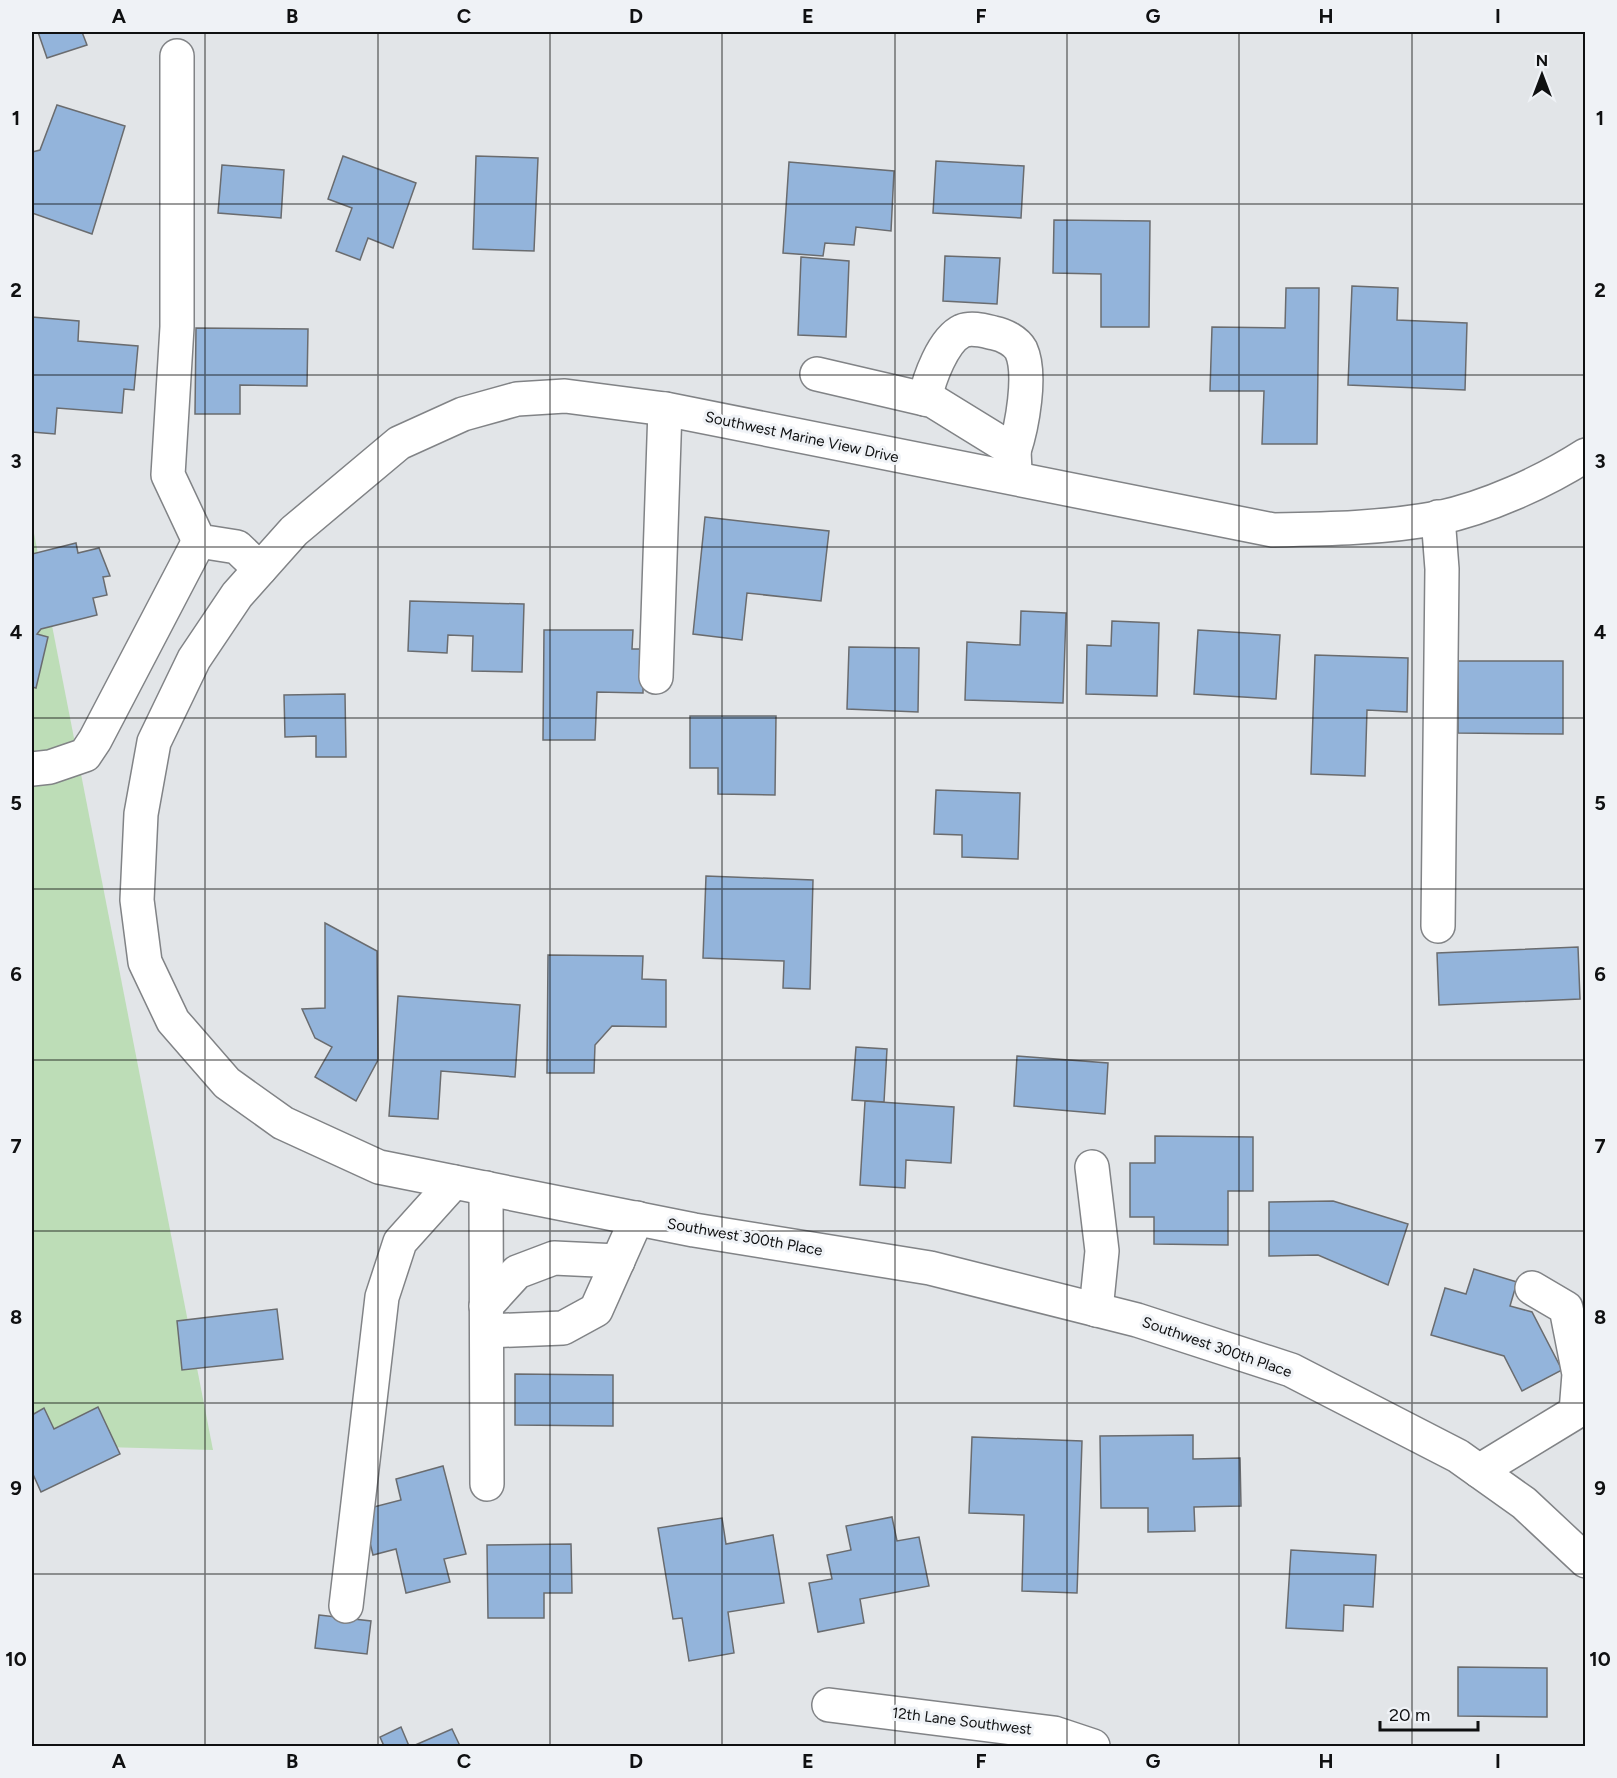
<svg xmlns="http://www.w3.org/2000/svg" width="1617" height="1778" font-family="Figtree,sans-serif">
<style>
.green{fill:#bdddb7}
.building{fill:#93b4db;stroke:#6a6c6f;stroke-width:1.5}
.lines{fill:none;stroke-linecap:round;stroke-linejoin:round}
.minor-casing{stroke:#818386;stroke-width:36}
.minor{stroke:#fff;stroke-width:33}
.grid{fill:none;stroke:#0f1011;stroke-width:1.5;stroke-opacity:0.55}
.labels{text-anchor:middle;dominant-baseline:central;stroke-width:6;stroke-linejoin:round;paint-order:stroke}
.street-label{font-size:15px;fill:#0f1011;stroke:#eff2f6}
.neatline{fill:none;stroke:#0f1011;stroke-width:2}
.grid-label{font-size:20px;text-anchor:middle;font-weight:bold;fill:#0f1011}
</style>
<rect width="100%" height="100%" fill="#e2e5e8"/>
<polygon class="green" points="32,523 213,1450 32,1445"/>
<g class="building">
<polygon points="38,32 82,32 87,45 47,58"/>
<polygon points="57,105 125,126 92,234 32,213 32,152 40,150"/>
<polygon points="343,156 416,183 393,248 368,238 360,260 336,251 352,208 328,199"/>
<polygon points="476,156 538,158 534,251 473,249"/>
<polygon points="936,161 1024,166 1021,218 933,213"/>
<polygon points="789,162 894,171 891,231 856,227 854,245 825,243 823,256 783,253"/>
<polygon points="222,165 284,170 281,218 218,213"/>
<polygon points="1054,220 1150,221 1149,327 1101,327 1101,274 1053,273"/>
<polygon points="945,256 1000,258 997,304 943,301"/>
<polygon points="801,257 849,261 846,337 798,335"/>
<polygon points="1352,286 1398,288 1397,320 1467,323 1465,390 1348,385"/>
<polygon points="1286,288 1319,288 1317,444 1262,444 1264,391 1210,391 1212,327 1285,328"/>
<polygon points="32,317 79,321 78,341 138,346 134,390 124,389 122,413 57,408 55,434 32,432"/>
<polygon points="196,328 308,329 307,386 240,385 240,414 195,414"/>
<polygon points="705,517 829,531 821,601 747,593 742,640 693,634"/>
<polygon points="76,543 78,553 99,548 110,576 103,577 107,595 93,598 97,615 41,629 37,634 48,637 36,688 32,687 32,554"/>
<polygon points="410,601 524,604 522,672 472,671 473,636 448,635 447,653 408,651"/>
<polygon points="1021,611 1066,613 1063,703 965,700 967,642 1020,645"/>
<polygon points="1112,621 1159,623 1157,696 1086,694 1087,645 1111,646"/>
<polygon points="544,630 633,630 632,649 644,649 643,693 597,692 595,740 543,740"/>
<polygon points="1198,630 1280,635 1276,699 1194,694"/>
<polygon points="849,647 919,648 918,712 847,709"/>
<polygon points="1315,655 1408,658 1407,712 1367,710 1365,776 1311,774"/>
<polygon points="1458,661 1563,661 1563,734 1458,733"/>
<polygon points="345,694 346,757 316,757 316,736 285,737 284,695"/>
<polygon points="690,716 776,716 775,795 718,794 718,768 690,768"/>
<polygon points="936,790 1020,793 1018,859 962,857 962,835 934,834"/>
<polygon points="706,876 813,880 810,989 783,988 784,961 703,958"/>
<polygon points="325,923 377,951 378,1060 356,1101 315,1077 332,1047 315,1038 302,1009 325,1008"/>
<polygon points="1578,947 1580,999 1439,1005 1437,953"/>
<polygon points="548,955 643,956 642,979 666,980 666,1027 612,1026 595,1045 594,1073 547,1073"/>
<polygon points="398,996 520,1005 515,1077 441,1071 438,1119 389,1116"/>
<polygon points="856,1047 887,1049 884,1102 852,1100"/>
<polygon points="1017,1056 1108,1063 1105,1114 1014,1106"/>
<polygon points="865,1101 954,1107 951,1163 906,1160 905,1188 860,1185"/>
<polygon points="1155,1136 1253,1137 1253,1191 1228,1191 1228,1245 1154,1244 1154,1217 1130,1217 1130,1163 1155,1163"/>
<polygon points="1333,1201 1408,1224 1388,1285 1318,1255 1269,1256 1269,1202"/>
<polygon points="1474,1269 1517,1282 1510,1306 1532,1312 1562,1370 1522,1391 1504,1356 1431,1335 1445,1288 1466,1294"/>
<polygon points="277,1309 283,1359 182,1370 177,1321"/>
<polygon points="515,1374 613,1375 613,1426 515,1425"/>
<polygon points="98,1407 120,1454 41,1492 32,1472 32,1415 44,1408 54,1429"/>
<polygon points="1193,1435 1193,1459 1240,1458 1241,1506 1194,1507 1195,1531 1148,1532 1148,1508 1101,1508 1100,1436"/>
<polygon points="972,1437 1082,1441 1077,1593 1022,1591 1024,1515 969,1513"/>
<polygon points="443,1466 466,1554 444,1559 450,1582 406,1593 396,1549 373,1555 362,1510 401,1500 396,1479"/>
<polygon points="892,1517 897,1541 919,1537 929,1586 860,1599 864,1623 818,1632 809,1583 832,1579 827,1555 851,1550 846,1526"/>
<polygon points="722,1518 726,1544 773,1535 784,1603 728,1612 734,1653 689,1661 682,1618 673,1619 658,1528"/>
<polygon points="571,1544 572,1593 544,1593 544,1618 488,1618 487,1545"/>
<polygon points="1291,1550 1376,1555 1373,1607 1344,1605 1343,1631 1286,1628"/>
<polygon points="319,1615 371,1621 367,1654 315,1648"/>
<polygon points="1458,1667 1547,1668 1547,1717 1458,1716"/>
<polygon points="401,1727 409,1746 384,1746 380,1737"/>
<polygon points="452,1729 460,1746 413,1746"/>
</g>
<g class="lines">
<g class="minor-casing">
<g id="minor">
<polyline points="177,56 177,327 168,475 199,541 237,547 260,569"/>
<polyline points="817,374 933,401 1014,451 1015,471"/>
<path d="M925,399C929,379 943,340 962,331C972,327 985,331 994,333C1004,335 1016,341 1021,350C1032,374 1022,427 1014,451"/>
<path d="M1586,455C1544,482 1486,508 1438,518C1384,528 1328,529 1273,530L665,409L565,396L517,399L463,414L399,443L294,531L237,595L194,659L154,742L141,814L137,900L145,962L173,1021L227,1083L283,1123L379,1167L694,1230L930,1268L1137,1320L1291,1370L1458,1456L1524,1503L1586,1561"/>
<polyline points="656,677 665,409"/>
<polyline points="32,769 50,767 85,755 95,740 199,541"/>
<polyline points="1438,926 1442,569 1438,517"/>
<polyline points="1092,1167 1102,1251 1096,1310"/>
<polyline points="486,1188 487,1484"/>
<polyline points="486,1306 517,1272 554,1258 618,1261"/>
<polyline points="487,1331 563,1328 596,1310 637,1218"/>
<polyline points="1479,1471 1576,1412 1579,1374 1566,1308 1532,1288"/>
<polyline points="346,1606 382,1297 400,1242 454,1182"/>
<polyline points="829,1705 1054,1733 1093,1746"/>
</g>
</g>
<use href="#minor" class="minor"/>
</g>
<path class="grid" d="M205,32V1746M378,32V1746M550,32V1746M722,32V1746M895,32V1746M1067,32V1746M1239,32V1746M1412,32V1746M32,204H1586M32,375H1586M32,547H1586M32,718H1586M32,889H1586M32,1060H1586M32,1231H1586M32,1403H1586M32,1574H1586"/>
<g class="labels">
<g class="street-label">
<text transform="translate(802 437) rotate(12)">Southwest Marine View Drive</text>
<text transform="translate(745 1237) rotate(10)">Southwest 300th Place</text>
<text transform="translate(1217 1347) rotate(19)">Southwest 300th Place</text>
<text transform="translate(962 1721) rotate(7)">12th Lane Southwest</text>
</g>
</g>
<rect width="1617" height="1778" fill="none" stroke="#eff2f6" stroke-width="66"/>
<g transform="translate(1542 75)" stroke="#eff2f6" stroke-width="4.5" paint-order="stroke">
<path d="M0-4.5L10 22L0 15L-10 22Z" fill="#0f1011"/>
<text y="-9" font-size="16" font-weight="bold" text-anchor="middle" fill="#0f1011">N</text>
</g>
<path d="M1380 1721v9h98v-9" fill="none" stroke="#0f1011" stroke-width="3"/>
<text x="1389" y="1721" font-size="18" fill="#0f1011" stroke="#eff2f6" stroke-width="4.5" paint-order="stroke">20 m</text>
<rect x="33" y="33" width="1551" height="1712" class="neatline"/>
<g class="grid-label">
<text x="119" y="23">A</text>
<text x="292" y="23">B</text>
<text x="464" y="23">C</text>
<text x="636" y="23">D</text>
<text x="808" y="23">E</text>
<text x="981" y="23">F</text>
<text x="1153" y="23">G</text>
<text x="1326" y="23">H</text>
<text x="1498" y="23">I</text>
<text x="16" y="125">1</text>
<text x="1600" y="125">1</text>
<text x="16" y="297">2</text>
<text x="1600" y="297">2</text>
<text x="16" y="468">3</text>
<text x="1600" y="468">3</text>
<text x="16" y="639">4</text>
<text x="1600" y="639">4</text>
<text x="16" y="810">5</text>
<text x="1600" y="810">5</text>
<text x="16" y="981">6</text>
<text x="1600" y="981">6</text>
<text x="16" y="1153">7</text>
<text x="1600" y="1153">7</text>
<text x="16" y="1324">8</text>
<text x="1600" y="1324">8</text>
<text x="16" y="1495">9</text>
<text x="1600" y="1495">9</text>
<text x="16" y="1666">10</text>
<text x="1600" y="1666">10</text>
<text x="119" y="1768">A</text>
<text x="292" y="1768">B</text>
<text x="464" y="1768">C</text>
<text x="636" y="1768">D</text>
<text x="808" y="1768">E</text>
<text x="981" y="1768">F</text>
<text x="1153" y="1768">G</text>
<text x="1326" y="1768">H</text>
<text x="1498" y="1768">I</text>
</g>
</svg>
